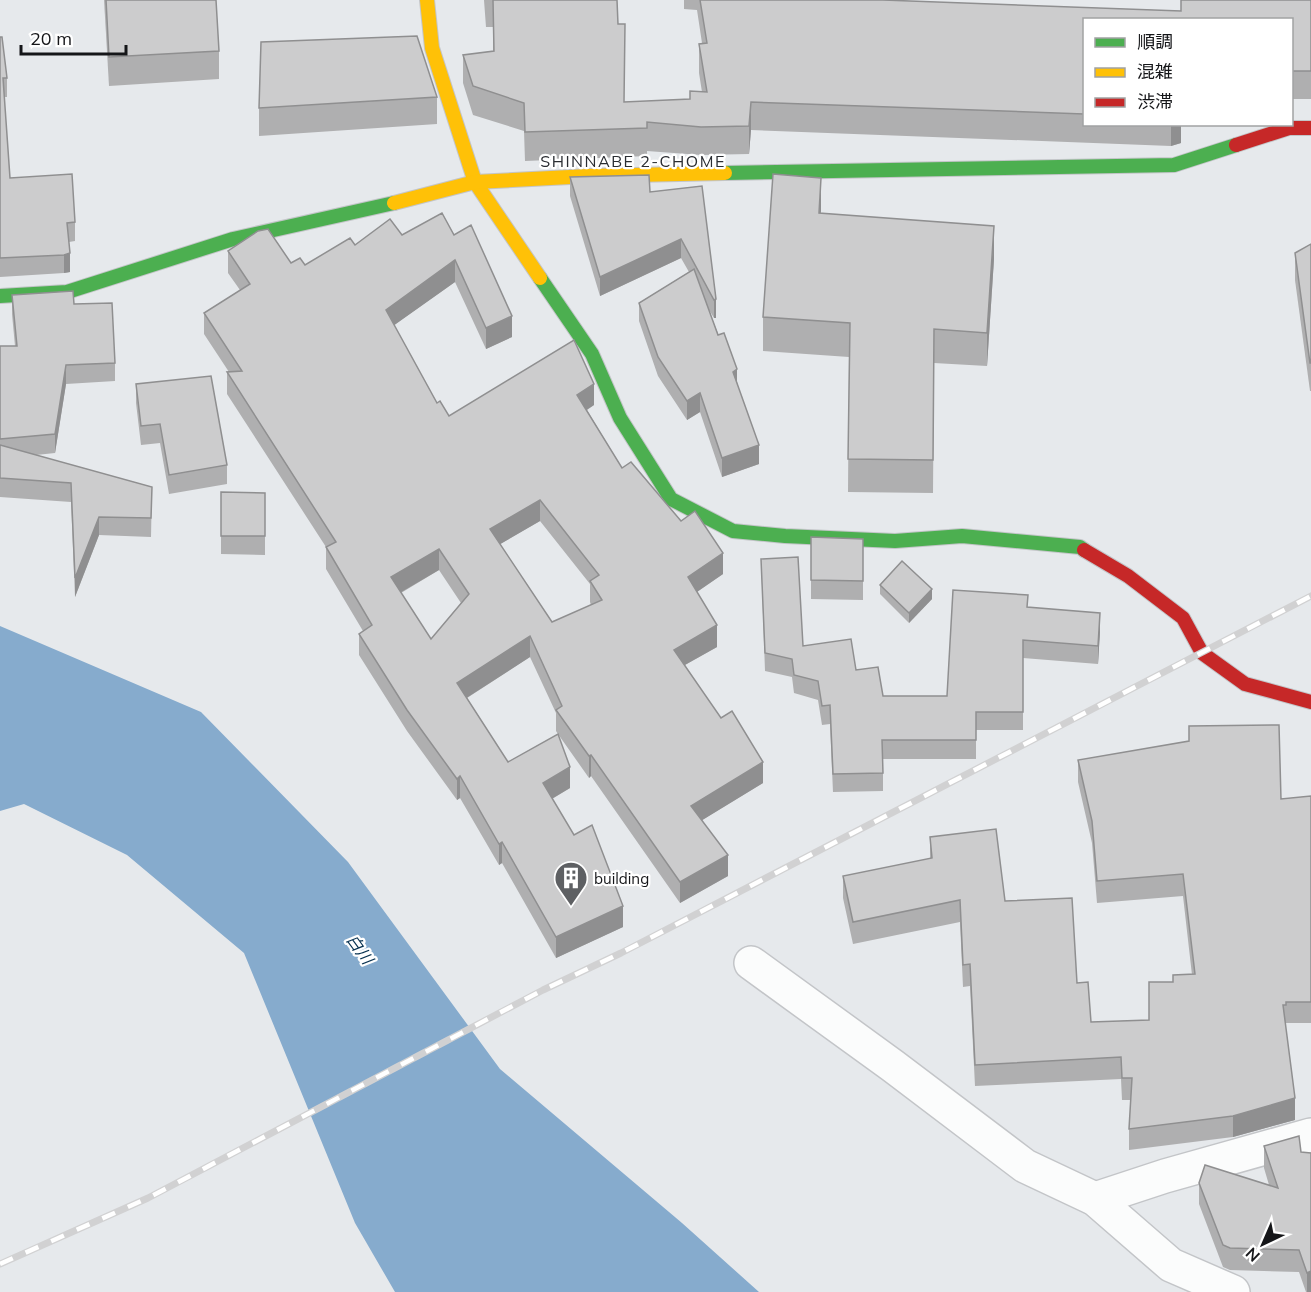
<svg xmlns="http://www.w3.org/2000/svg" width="1311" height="1292" font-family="Mulish,'Noto Sans JP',sans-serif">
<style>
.water{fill:#86abcd}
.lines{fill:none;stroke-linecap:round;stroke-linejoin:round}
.street-casing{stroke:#c3c5c8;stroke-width:36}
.fast-casing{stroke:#c3c5c8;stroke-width:16}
.slow-casing{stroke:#c3c5c8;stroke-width:16}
.jam-casing{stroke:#c3c5c8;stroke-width:16}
.street{stroke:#fbfcfc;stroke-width:33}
.fast{stroke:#4caf50;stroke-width:14}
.slow{stroke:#ffc107;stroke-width:14}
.jam{stroke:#c62828;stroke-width:14}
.rail-casing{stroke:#d1d1d2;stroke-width:7}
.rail{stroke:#fff;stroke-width:4.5;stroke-dasharray:14;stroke-linecap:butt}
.wall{fill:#afafb0;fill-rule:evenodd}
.shaded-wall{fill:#8f8f90}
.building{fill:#cccccd;stroke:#8f8f90;stroke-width:1.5;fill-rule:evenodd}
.labels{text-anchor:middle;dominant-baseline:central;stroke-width:4.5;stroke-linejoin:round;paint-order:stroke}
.poi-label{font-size:15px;fill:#151619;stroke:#fff;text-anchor:start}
.neighbourhood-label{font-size:16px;letter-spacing:1.5px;fill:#2a2d32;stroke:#fff}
.water-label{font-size:16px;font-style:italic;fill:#06304f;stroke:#fff}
</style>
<rect width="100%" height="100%" fill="#e6e9ec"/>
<polygon class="water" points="0,626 201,712 348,862 500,1069 682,1223 759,1292 395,1292 355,1223 244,953 127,855 24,804 0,811"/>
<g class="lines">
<g class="street-casing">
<g id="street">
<polyline points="751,963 893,1066 1025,1166 1095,1199 1171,1265 1233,1292"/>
<polyline points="1095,1199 1165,1176 1311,1135"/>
</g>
</g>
<g class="fast-casing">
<g id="fast">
<polyline points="725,173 1174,165 1236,145"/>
<polyline points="540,278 592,354 620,418 671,499 733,531 785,536 895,541 962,536 1080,547 1084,550"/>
<polyline points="0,296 67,292 233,239 394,203"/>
</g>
</g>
<g class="slow-casing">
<g id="slow">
<polyline points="427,0 432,48 475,182 540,278"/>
<polyline points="394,203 475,182 589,176 725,173"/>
</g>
</g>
<g class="jam-casing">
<g id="jam">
<polyline points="1236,145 1289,128 1311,128"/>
<polyline points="1084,550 1128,576 1183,618 1202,653 1245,684 1311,702"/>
</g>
</g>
<use href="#street" class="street"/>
<use href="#fast" class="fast"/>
<use href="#slow" class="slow"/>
<use href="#jam" class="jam"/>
<g class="rail-casing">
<polyline id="rail" points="0,1264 148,1198 543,990 621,953 1311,596"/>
</g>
<use href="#rail" class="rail"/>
</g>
<g class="wall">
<polygon points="104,0 216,0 219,51 219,79 109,86"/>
<polygon points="484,0 617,0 618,24 624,102 690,99 702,92 699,73 699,44 702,43 697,10 684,9 684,0 883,0 1181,11 1311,0 1311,99 1292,99 1292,20 1084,20 1084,124 1181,124 1181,143 1171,146 751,130 749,154 701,155 647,151 647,156 525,161 524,131 473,115 463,83 463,55 493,51 493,27 486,27"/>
<polygon points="0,37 7,78 7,97 4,97 10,178 75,222 75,241 69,242 70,272 64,273 0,277"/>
<polygon points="437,97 437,124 259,136 259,108"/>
<polygon points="570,177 650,192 702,186 716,318 714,318 708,308 737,382 759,464 722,477 700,412 687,420 658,376 639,321 639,303 689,272 681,258 600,296 570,196"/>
<path d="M442,213L512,337L486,349L455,282L394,325L437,403L449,416L594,405L587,410L622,468L723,574L697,592L717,647L685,665L763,783L702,820L728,876L680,903L591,776L589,778L558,734L570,788L552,799L623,927L556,958L502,863L499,865L460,798L457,800L407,731L359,655V634L363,631L326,569V547L227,394V372H229L204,334V313L240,290L228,273V251L305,265L355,245L402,235ZM540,521L590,584V602L591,605L552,622L500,544ZM439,570L461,603L431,639L401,593ZM530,657L556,713V731L558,734L508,762L467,698Z"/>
<polygon points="821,214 994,259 987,366 934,363 933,493 848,492 849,357 763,351 763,317"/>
<polygon points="1311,244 1311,391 1310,391 1295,280 1295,253"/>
<polygon points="12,295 74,304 115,363 115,381 66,384 55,453 36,455 152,487 151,537 99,535 75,597 71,502 0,497 0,346 15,346 12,314"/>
<polygon points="136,384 227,465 227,484 169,494 160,443 141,445 136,403"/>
<polygon points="221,492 265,493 265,555 221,554"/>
<polygon points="811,537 863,539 863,600 811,599"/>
<polygon points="761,559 803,646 856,670 883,696 947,696 1028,607 1100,631 1098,664 1023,658 1023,730 976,730 976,759 883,759 883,791 833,792 830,724 822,725 818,700 794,693 792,677 765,671"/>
<polygon points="880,585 932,599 909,623 880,594"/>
<polygon points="1078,760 1281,799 1311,796 1311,1023 1286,1023 1285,1027 1295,1120 1233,1137 1129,1150 1129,1129 1131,1100 1122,1100 1121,1079 975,1086 970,986 963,987 960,922 853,944 843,898 843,876 930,859 930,837 1005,901 1077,983 1091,1022 1149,1020 1173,982 1192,975 1183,896 1097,903 1092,843 1078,782"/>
<polygon points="1299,1136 1311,1292 1306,1292 1299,1272 1230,1270 1223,1267 1199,1204 1199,1183 1269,1185 1264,1168 1264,1146"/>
</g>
<g class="shaded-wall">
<polygon points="751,102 751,130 749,154 749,126"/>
<polygon points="1171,124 1181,124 1181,143 1171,146"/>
<polygon points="821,178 821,211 819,247 819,213"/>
<polygon points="994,226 994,259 987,366 987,333"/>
<polygon points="681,239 681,258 600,296 600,277"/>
<polygon points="70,253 70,272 64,273 64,255"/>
<polygon points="455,260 455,282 386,331 386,310"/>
<polygon points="716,299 716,318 714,318 714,300"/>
<polygon points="512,316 512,337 486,349 486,328"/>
<polygon points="66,365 66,384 55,453 55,434"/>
<polygon points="737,369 737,388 733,372"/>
<polygon points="594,384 594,405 577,416 577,395"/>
<polygon points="700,393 700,412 687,420 687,401"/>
<polygon points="759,445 759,464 722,477 722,458"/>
<polygon points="540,500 540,521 490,550 490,529"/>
<polygon points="99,517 99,535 75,597 75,578"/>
<polygon points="439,549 439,570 391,598 391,577"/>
<polygon points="723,553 723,574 688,598 688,577"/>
<polygon points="932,589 932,599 909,623 909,613"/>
<polygon points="1100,613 1100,631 1098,664 1098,646"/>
<polygon points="717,625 717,647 674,671 674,650"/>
<polygon points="530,636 530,657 457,704 457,683"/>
<polygon points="591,755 591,776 589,778 589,756"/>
<polygon points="763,762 763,783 691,827 691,806"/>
<polygon points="570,767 570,788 543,804 543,783"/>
<polygon points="460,776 460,798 457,800 457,779"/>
<polygon points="502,842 502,863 499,865 499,844"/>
<polygon points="728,855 728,876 680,903 680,882"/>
<polygon points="623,906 623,927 556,958 556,937"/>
<polygon points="1295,1098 1295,1120 1233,1137 1233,1116"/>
<polygon points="1311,1271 1311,1292 1307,1292 1307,1273"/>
</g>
<g class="building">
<polygon points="106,0 216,0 219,51 109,57"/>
<polygon points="493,0 617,0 618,24 625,24 624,102 690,99 690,91 707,92 699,44 707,43 700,0 883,0 1181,11 1181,0 1311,0 1311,71 1292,71 1292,20 1084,20 1084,114 751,102 749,126 701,127 647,122 647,128 525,132 524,103 473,86 463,55 494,51"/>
<polygon points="417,36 437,97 259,108 261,42"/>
<polygon points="0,37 2,37 7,78 3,78 10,178 72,174 75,222 67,223 70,253 64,255 0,258"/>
<polygon points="773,174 821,178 819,213 994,226 987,333 934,329 933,460 848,459 850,323 763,317"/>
<polygon points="649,175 650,192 702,186 716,299 714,300 681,239 600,277 570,177"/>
<path d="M442,213L454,235L471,225L512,316L486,328L455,260L386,310L437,403L440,401L449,416L574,340L594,384L577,395L622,468L631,462L681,521L695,511L723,553L688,577L717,625L674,650L721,718L732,711L763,762L691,806L728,855L680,882L591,755L589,756L556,710L562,706L530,636L457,683L508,762L558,734L570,767L543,783L574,835L592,825L623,906L556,937L502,842L499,844L460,776L457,779L407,710L359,634L372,625L326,547L336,542L227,372L242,371L204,313L250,284L228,251L258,231L268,229L291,263L300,258L305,265L350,238L355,245L390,219L402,235ZM540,500L599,575L590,581L602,600L552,622L490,529ZM439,549L469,594L431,639L391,577Z"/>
<polygon points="1311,244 1311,363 1310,363 1295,253"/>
<polygon points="694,269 718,335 724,333 737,369 733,372 759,445 722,458 700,393 687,401 658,357 639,303"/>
<polygon points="73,291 74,304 112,303 115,363 66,365 55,434 0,439 0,346 17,346 12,295"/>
<polygon points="211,376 227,465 169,475 160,424 141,426 136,384"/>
<polygon points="0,445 152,487 151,518 99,517 75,578 71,483 0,478"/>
<polygon points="221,492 265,493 265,536 221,536"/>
<polygon points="811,537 863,539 863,581 811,580"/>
<polygon points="798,557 803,646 851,639 856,670 878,667 883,696 947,696 953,590 1028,595 1027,607 1100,613 1098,646 1023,640 1023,712 976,712 976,740 882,740 883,773 833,774 830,705 822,706 818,681 794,675 792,659 765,653 761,559"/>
<polygon points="902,561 932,589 909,613 880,585"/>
<polygon points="1279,725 1281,799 1311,796 1311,1002 1286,1002 1286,1005 1283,1005 1295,1098 1233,1116 1129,1129 1132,1078 1122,1078 1121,1057 975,1065 970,964 963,965 960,900 853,922 843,876 932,858 930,837 996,829 1005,901 1072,898 1077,983 1088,982 1091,1022 1149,1020 1149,982 1173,982 1173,975 1195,974 1183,874 1097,881 1092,821 1078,760 1189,741 1189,726"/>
<polygon points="1299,1136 1301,1152 1311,1153 1311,1271 1307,1273 1299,1250 1230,1248 1223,1245 1199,1183 1205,1165 1278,1188 1264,1146"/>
</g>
<defs>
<g id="building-pin" transform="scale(1.725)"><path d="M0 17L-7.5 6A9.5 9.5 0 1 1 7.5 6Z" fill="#5e6063" stroke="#fff"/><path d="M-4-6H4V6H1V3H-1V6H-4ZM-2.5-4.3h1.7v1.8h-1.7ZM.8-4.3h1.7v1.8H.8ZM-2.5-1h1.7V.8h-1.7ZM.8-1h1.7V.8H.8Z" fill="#fff"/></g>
</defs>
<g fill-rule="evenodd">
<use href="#building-pin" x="571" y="878"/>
</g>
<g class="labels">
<g class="poi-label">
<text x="594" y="878">building</text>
</g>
<g class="neighbourhood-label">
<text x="633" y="161">SHINNABE 2-CHOME</text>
</g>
<g class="water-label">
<text transform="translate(360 949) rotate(54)">白川</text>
</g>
</g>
<rect x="1083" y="18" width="210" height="108" fill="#ffffff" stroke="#a1a2a3" stroke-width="1.5"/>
<rect x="1095" y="38" width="30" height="9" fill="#4caf50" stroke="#a1a2a3" stroke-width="1.5"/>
<text x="1137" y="48" font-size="18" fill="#151619">順調</text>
<rect x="1095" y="68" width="30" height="9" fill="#ffc107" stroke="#a1a2a3" stroke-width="1.5"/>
<text x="1137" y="78" font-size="18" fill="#151619">混雑</text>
<rect x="1095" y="98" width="30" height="9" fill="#c62828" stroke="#a1a2a3" stroke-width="1.5"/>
<text x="1137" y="108" font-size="18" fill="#151619">渋滞</text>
<g transform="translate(1263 1244) rotate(224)" stroke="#ffffff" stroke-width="4.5" paint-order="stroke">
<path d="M0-4.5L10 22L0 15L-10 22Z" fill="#151619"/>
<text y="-9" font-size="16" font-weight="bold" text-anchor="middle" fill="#151619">N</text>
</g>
<path d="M21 45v9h105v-9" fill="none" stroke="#151619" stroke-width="3"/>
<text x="30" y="45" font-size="18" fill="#151619" stroke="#ffffff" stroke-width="4.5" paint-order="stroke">20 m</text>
</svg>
